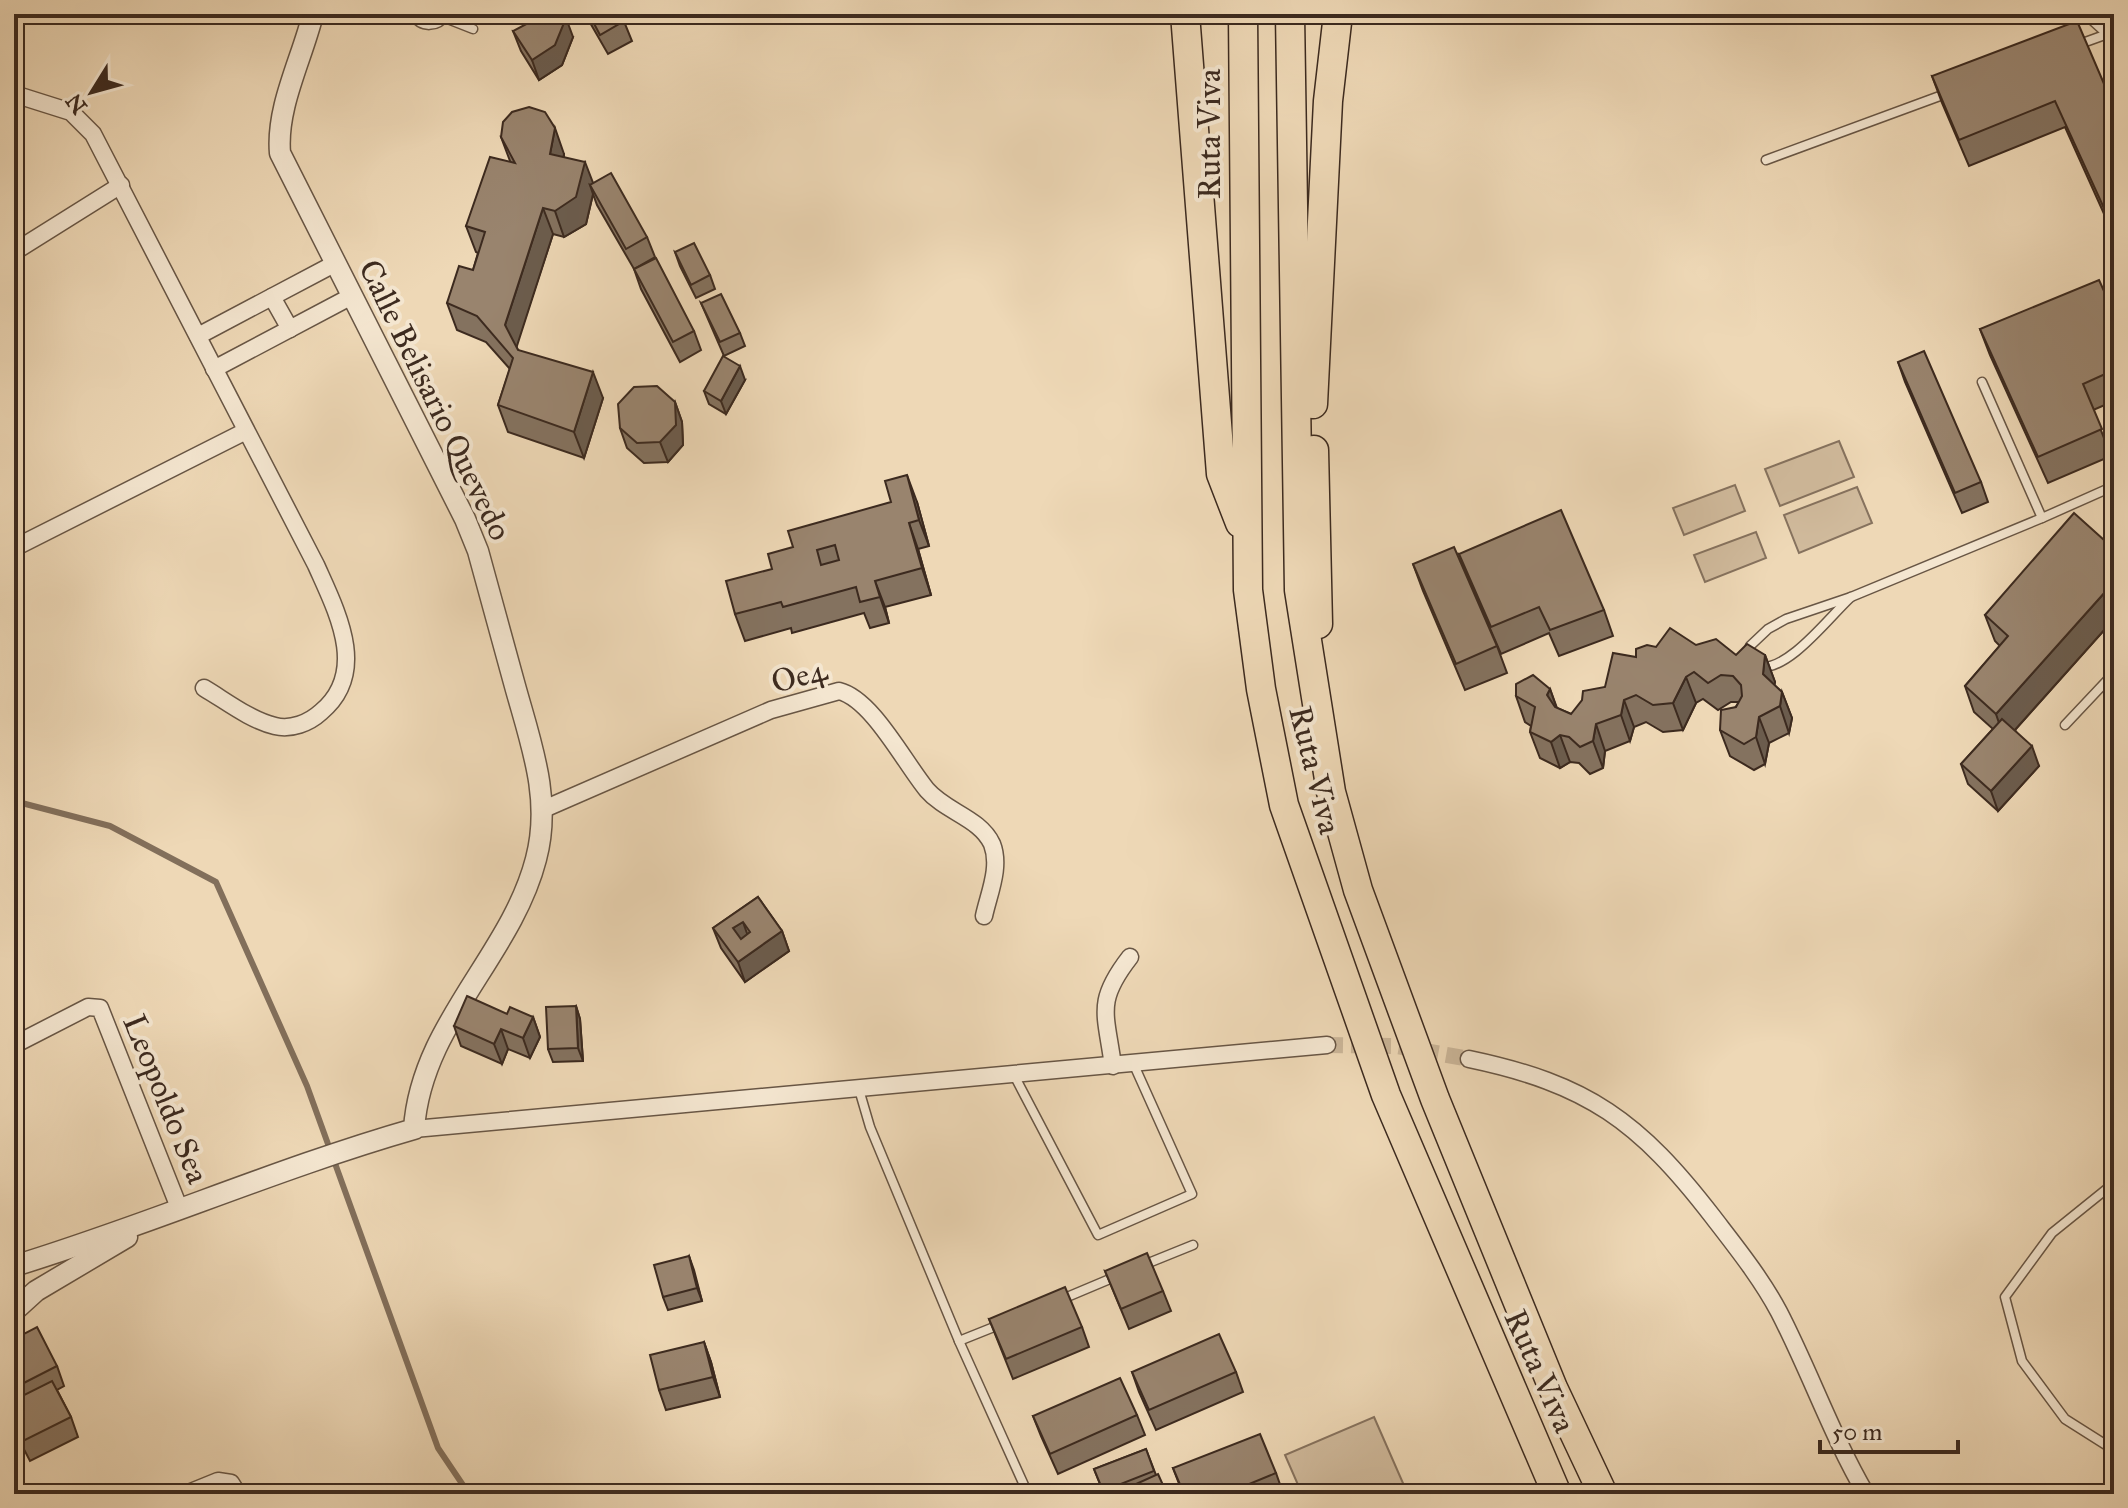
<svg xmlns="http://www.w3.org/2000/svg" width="2128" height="1508" font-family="'IM FELL Great Primer',serif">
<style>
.green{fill:#d0ba9c;stroke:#86725e;stroke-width:2}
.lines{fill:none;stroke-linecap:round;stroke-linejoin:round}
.stream{stroke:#826f5b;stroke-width:6}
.minor-tunnel{stroke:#cab598;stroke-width:16;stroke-dasharray:16 8;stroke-linecap:butt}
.service-casing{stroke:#685645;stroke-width:11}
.minor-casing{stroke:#685645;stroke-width:19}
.tertiary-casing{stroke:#685645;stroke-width:23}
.trunk-casing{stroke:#3c2a1f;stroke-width:31}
.service{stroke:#f4e6d0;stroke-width:8}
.minor{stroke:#f4e6d0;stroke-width:16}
.tertiary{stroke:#f4e6d0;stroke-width:20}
.trunk{stroke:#eed8b6;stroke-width:28}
.wall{fill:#84725f;stroke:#3c2a1f;stroke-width:2}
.shaded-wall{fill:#6b5c4d;stroke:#3c2a1f;stroke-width:2}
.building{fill:#99846e;stroke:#3c2a1f;stroke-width:2;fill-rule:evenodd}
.labels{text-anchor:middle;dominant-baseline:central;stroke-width:8;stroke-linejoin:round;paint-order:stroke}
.street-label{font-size:32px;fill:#3c2a1f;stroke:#f4e6d0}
</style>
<rect width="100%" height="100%" fill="#eed8b6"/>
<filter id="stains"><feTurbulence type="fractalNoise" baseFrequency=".0025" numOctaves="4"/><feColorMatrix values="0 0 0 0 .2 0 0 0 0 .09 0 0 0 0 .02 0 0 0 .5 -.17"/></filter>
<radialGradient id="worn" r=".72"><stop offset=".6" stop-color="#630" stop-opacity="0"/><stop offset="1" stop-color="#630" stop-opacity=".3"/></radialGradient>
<g class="green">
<polygon points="1839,441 1854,477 1780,506 1765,469"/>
<polygon points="1735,485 1745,511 1684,535 1673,508"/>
<polygon points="1857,487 1872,523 1799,553 1784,515"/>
<polygon points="1756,532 1766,558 1705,582 1694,555"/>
<polygon points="1374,1417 1406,1490 1396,1494 1302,1494 1285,1455"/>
</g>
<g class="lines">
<polyline class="stream" points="14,801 110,826 216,882 307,1086 438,1448 469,1494"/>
<polyline class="minor-tunnel" points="1327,1045 1397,1046 1469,1059"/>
<g class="service-casing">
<g id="service">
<path d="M412,14C421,29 438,28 447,14"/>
<polyline points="445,18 473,29"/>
<polyline points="2077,45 2113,32"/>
<polyline points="1766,160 1948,93"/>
<polyline points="1982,382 2042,518 2114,486"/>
<polyline points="1749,653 1750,646 1768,629 1786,619 1851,597 2042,518"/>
<path d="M1759,667C1789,671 1829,617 1851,597"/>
<polyline points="2065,725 2114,673"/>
<polyline points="1014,1075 1098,1235 1192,1194 1134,1065"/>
<polyline points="858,1086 870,1127 959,1341 1028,1494"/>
<polyline points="2114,1183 2052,1233 2005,1297 2022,1361 2065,1419 2114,1450"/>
<polyline points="1141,1266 1193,1245"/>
<polyline points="1060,1300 1117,1276"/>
<polyline points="959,1341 999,1325"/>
</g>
</g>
<g class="minor-casing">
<g id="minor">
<polyline points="2091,14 2112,33"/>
<path d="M14,94L71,112L93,134L316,565C337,612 369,672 321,712C309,723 291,730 275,726C250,720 226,701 204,688"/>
<polyline points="14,252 121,185"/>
<polyline points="272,297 290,329"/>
<polyline points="198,336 336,263"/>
<polyline points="214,369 350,297"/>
<polyline points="14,548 246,431"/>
<path d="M544,809L771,710L839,691C872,699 904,762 927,790C946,812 980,818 992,844C1001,867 989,893 984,916"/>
<polyline points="14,1045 88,1007 100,1008 180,1210"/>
<path d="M1469,1059C1588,1084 1639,1121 1713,1217C1736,1247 1761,1278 1779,1312C1810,1372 1832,1436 1866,1494"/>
<path d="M1113,1066C1106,1013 1095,1002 1130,957"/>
<polyline points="414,1129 1327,1045"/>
<polyline points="186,1494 218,1481 231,1483 238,1494"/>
</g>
</g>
<g class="tertiary-casing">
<g id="tertiary">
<path d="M14,1266C149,1225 278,1168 414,1129C421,1024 511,956 536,859C552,799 531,744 515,686C503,641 490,596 478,551L465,519L280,153C276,107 302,59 313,14"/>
<polyline points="14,1311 36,1291 127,1237"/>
</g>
</g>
<g class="trunk-casing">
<g id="trunk">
<polyline points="1185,14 1221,474 1240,523"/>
<polyline points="1243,14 1248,590 1261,689 1284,805 1386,1095 1557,1494"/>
<polyline points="1290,14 1299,590 1331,792 1358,890 1435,1099 1553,1388 1603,1494"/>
<polyline points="1313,404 1328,101 1338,14"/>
<polyline points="1314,450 1318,624"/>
</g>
</g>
<use href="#service" class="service"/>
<use href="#minor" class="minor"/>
<use href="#tertiary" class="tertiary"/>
<use href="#trunk" class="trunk"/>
</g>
<g class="wall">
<polygon points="585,14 621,14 632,41 608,54"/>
<polygon points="513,31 573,37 562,65 539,80 521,51"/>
<polygon points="1932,76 2114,107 2114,236 2065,127 1969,166 1942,103"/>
<polygon points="501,137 564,154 564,157 647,237 655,257 634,269 597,205 593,194 586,224 564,237 553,234 516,346 518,350 603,398 584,458 508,432 498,405 510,369 486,342 457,330 447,303 473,270 478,253 476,252 466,226 510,161"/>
<polygon points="675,252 710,275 715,289 696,298 680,266"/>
<polygon points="634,269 694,331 701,350 680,362 641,289"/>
<polygon points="701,303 740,333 745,346 724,356"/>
<polygon points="2114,313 2114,401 2093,410 2111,456 2048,483 1990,355 1980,329"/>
<polygon points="1898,362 1981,482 1988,502 1962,513 1905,382"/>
<polygon points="745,380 726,414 709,404 704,391"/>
<polygon points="675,402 682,422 683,445 668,462 644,463 627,448 620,428"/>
<polygon points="917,502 929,546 918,549 931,595 885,607 889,623 870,628 864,613 792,633 791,628 745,641 735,614 772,569 793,547"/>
<polygon points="2114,549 2114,619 2015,730 2039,766 1998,811 1968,784 1961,764 1993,729 1974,712 1965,686 2000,646 1995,641 1985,615"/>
<polygon points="1459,554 1604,610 1613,636 1559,656 1549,633 1501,654 1469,580"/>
<polygon points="1413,564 1497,646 1507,673 1465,690 1423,591"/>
<polygon points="1696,645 1736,655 1765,655 1775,682 1774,685 1782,692 1792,718 1789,733 1769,743 1765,764 1754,770 1730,756 1720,730 1739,702 1731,702 1718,710 1703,699 1696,703 1683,730 1663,732 1646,722 1634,727 1630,741 1605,751 1603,768 1590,774 1579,763 1570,762 1560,768 1540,758 1530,732 1531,726 1525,722 1516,696 1550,689 1557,708 1571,714 1605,687 1636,657 1656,647"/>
<polygon points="758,897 782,931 789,951 745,982 721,948 713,928"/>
<polygon points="576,1006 580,1019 583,1061 553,1062 548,1049"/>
<polygon points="507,1014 533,1017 540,1037 530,1058 508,1049 502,1064 461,1046 454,1026"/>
<polygon points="689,1256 702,1301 668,1310 663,1297"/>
<polygon points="1105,1271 1163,1291 1171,1311 1129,1329"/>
<polygon points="989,1319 1082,1327 1089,1347 1013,1379"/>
<polygon points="14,1339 57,1366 64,1386 57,1390 71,1417 78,1437 30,1461 14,1430"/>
<polygon points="704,1342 711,1362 720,1397 666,1410 659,1390"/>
<polygon points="1132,1372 1236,1372 1243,1392 1156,1430 1139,1392"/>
<polygon points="1137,1415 1145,1435 1058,1474 1041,1436 1033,1416"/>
<polygon points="1146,1449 1156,1475 1167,1494 1104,1494 1094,1469"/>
<polygon points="1173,1468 1276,1473 1283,1493 1183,1494"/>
</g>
<g class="shaded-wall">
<polygon points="566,18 573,37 562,65 539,80 532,60"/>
<polygon points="555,128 564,154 560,180 550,154"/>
<polygon points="585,162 595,188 590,185 593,194 586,224 564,237 555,211"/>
<polygon points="543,208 553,234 515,352 505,325"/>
<polygon points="740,366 745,380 726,414 721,401"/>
<polygon points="593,372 603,398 584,458 574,432"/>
<polygon points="675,402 682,422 683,445 668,462 660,442"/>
<polygon points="907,475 917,502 929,546 919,520"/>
<polygon points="909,523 918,549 931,595 922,568"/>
<polygon points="875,581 885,607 889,623 880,597"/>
<polygon points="2114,582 2114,619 2005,741 1996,714"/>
<polygon points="1765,655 1775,682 1772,700 1763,674"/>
<polygon points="1686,677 1696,703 1683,730 1673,703"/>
<polygon points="1550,689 1559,715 1547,695"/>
<polygon points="1782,692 1792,718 1789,733 1780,706"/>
<polygon points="1624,700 1634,727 1630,741 1621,715"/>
<polygon points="1759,717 1769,743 1765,764 1756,737"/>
<polygon points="1596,724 1605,751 1603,768 1593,741"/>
<polygon points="1560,735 1570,762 1560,768 1551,742"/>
<polygon points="2032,746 2039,766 1998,811 1991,791"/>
<polygon points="743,922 750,942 741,948 733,928"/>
<polygon points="782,931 789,951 745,982 738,962"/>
<polygon points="576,1006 580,1019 583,1061 578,1048"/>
<polygon points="533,1017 540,1037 530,1058 523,1038"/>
<polygon points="501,1029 508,1049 502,1064 494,1044"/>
<polygon points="689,1256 694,1270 702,1301 697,1288"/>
<polygon points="704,1342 711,1362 720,1397 713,1377"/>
</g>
<g class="building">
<polygon points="533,14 564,14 566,18 555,45 532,60 513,31 532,21"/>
<polygon points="589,14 621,14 624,21 600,35"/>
<polygon points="2077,21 2114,107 2114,230 2055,101 1959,140 1932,76"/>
<polygon points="529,107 545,112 555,128 550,154 585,162 576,197 555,211 543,208 505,325 518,350 593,372 574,432 498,405 513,358 477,316 447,303 459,266 473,270 485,232 466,226 490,157 515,163 501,137 503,122 512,112"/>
<polygon points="611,173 647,237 626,249 590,185"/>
<polygon points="694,243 710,275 691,285 675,252"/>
<polygon points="656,258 694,331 673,342 634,269"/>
<polygon points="2099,280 2114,313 2114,370 2083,384 2102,429 2038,457 1980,329"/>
<polygon points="721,294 740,333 720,342 701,303"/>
<polygon points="1924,351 1981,482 1955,493 1898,362"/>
<polygon points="723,356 740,366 721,401 704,391"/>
<polygon points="657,386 675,402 676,425 660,442 637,443 620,428 618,404 634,387"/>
<path d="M907,475L919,520L909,523L922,568L875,581L880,597L860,602L856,587L783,607L781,602L735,614L726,581L772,569L768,554L793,547L788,531L891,502L885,481ZM835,545L839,560L821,565L817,550Z"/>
<polygon points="1561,510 1604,610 1550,630 1539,607 1491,627 1459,554"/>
<polygon points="2074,513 2114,549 2114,582 1996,714 1965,686 2008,636 1985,615"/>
<polygon points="1454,547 1497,646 1456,664 1413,564"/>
<polygon points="1670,628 1696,645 1716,639 1736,655 1747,644 1765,655 1763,674 1782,692 1780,706 1759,717 1756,737 1744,744 1720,730 1721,710 1736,707 1742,696 1741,685 1733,676 1721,675 1708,683 1694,672 1686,677 1673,703 1653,705 1636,695 1624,700 1621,715 1596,724 1593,741 1580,747 1569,737 1560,735 1551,742 1530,732 1535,707 1516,696 1516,684 1533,675 1550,689 1547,695 1555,707 1571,714 1582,700 1583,691 1605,687 1613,653 1636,657 1636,649 1647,645 1656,647"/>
<polygon points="2002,719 2032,746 1991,791 1961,764"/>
<path d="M758,897L782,931L738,962L713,928ZM743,922L750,932L741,939L733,928Z"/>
<polygon points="467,996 507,1014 510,1007 533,1017 523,1038 501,1029 494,1044 454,1026"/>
<polygon points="576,1006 578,1048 548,1049 546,1007"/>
<polygon points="1147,1253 1163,1291 1121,1309 1105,1271"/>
<polygon points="689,1256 697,1288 663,1297 654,1265"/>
<polygon points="1065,1287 1082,1327 1006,1359 989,1319"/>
<polygon points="37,1327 57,1366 14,1388 14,1339"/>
<polygon points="1219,1334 1236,1372 1149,1410 1132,1372"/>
<polygon points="704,1342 713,1377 659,1390 650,1355"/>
<polygon points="1120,1378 1137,1415 1050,1454 1033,1416"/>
<polygon points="52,1381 71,1417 23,1441 14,1424 14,1400"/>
<polygon points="1260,1434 1276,1473 1225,1494 1184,1494 1173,1468"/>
<polygon points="1146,1449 1154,1471 1103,1491 1094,1469"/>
<polygon points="1158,1474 1167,1494 1114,1494"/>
</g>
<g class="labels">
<g class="street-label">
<text transform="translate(1209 134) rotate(-90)">Ruta Viva</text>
<text transform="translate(435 400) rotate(64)">Calle Belisario Quevedo</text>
<text transform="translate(799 676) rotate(-14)">Oe4</text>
<text transform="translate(1315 770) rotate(76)">Ruta Viva</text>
<text transform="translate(166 1099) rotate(68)">Leopoldo Sea</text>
<text transform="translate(1540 1371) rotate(66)">Ruta Viva</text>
</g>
</g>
<rect width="2128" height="1508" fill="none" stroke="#eed8b6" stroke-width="48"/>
<rect x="16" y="16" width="2096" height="1476" fill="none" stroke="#3c2a1f" stroke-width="4"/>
<rect x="24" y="24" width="2080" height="1460" fill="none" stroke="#3c2a1f" stroke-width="2"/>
<g transform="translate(92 92) rotate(233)" stroke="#f4e6d0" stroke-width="6" paint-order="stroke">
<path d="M0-6L14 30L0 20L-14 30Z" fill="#3c2a1f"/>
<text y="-12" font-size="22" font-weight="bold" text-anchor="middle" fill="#3c2a1f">N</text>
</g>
<path d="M1820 1440v12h138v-12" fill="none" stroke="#3c2a1f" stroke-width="4"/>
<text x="1832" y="1440" font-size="24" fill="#3c2a1f" stroke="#f4e6d0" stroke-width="6" paint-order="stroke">50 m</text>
<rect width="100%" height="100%" filter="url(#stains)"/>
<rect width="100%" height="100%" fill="url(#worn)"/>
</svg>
